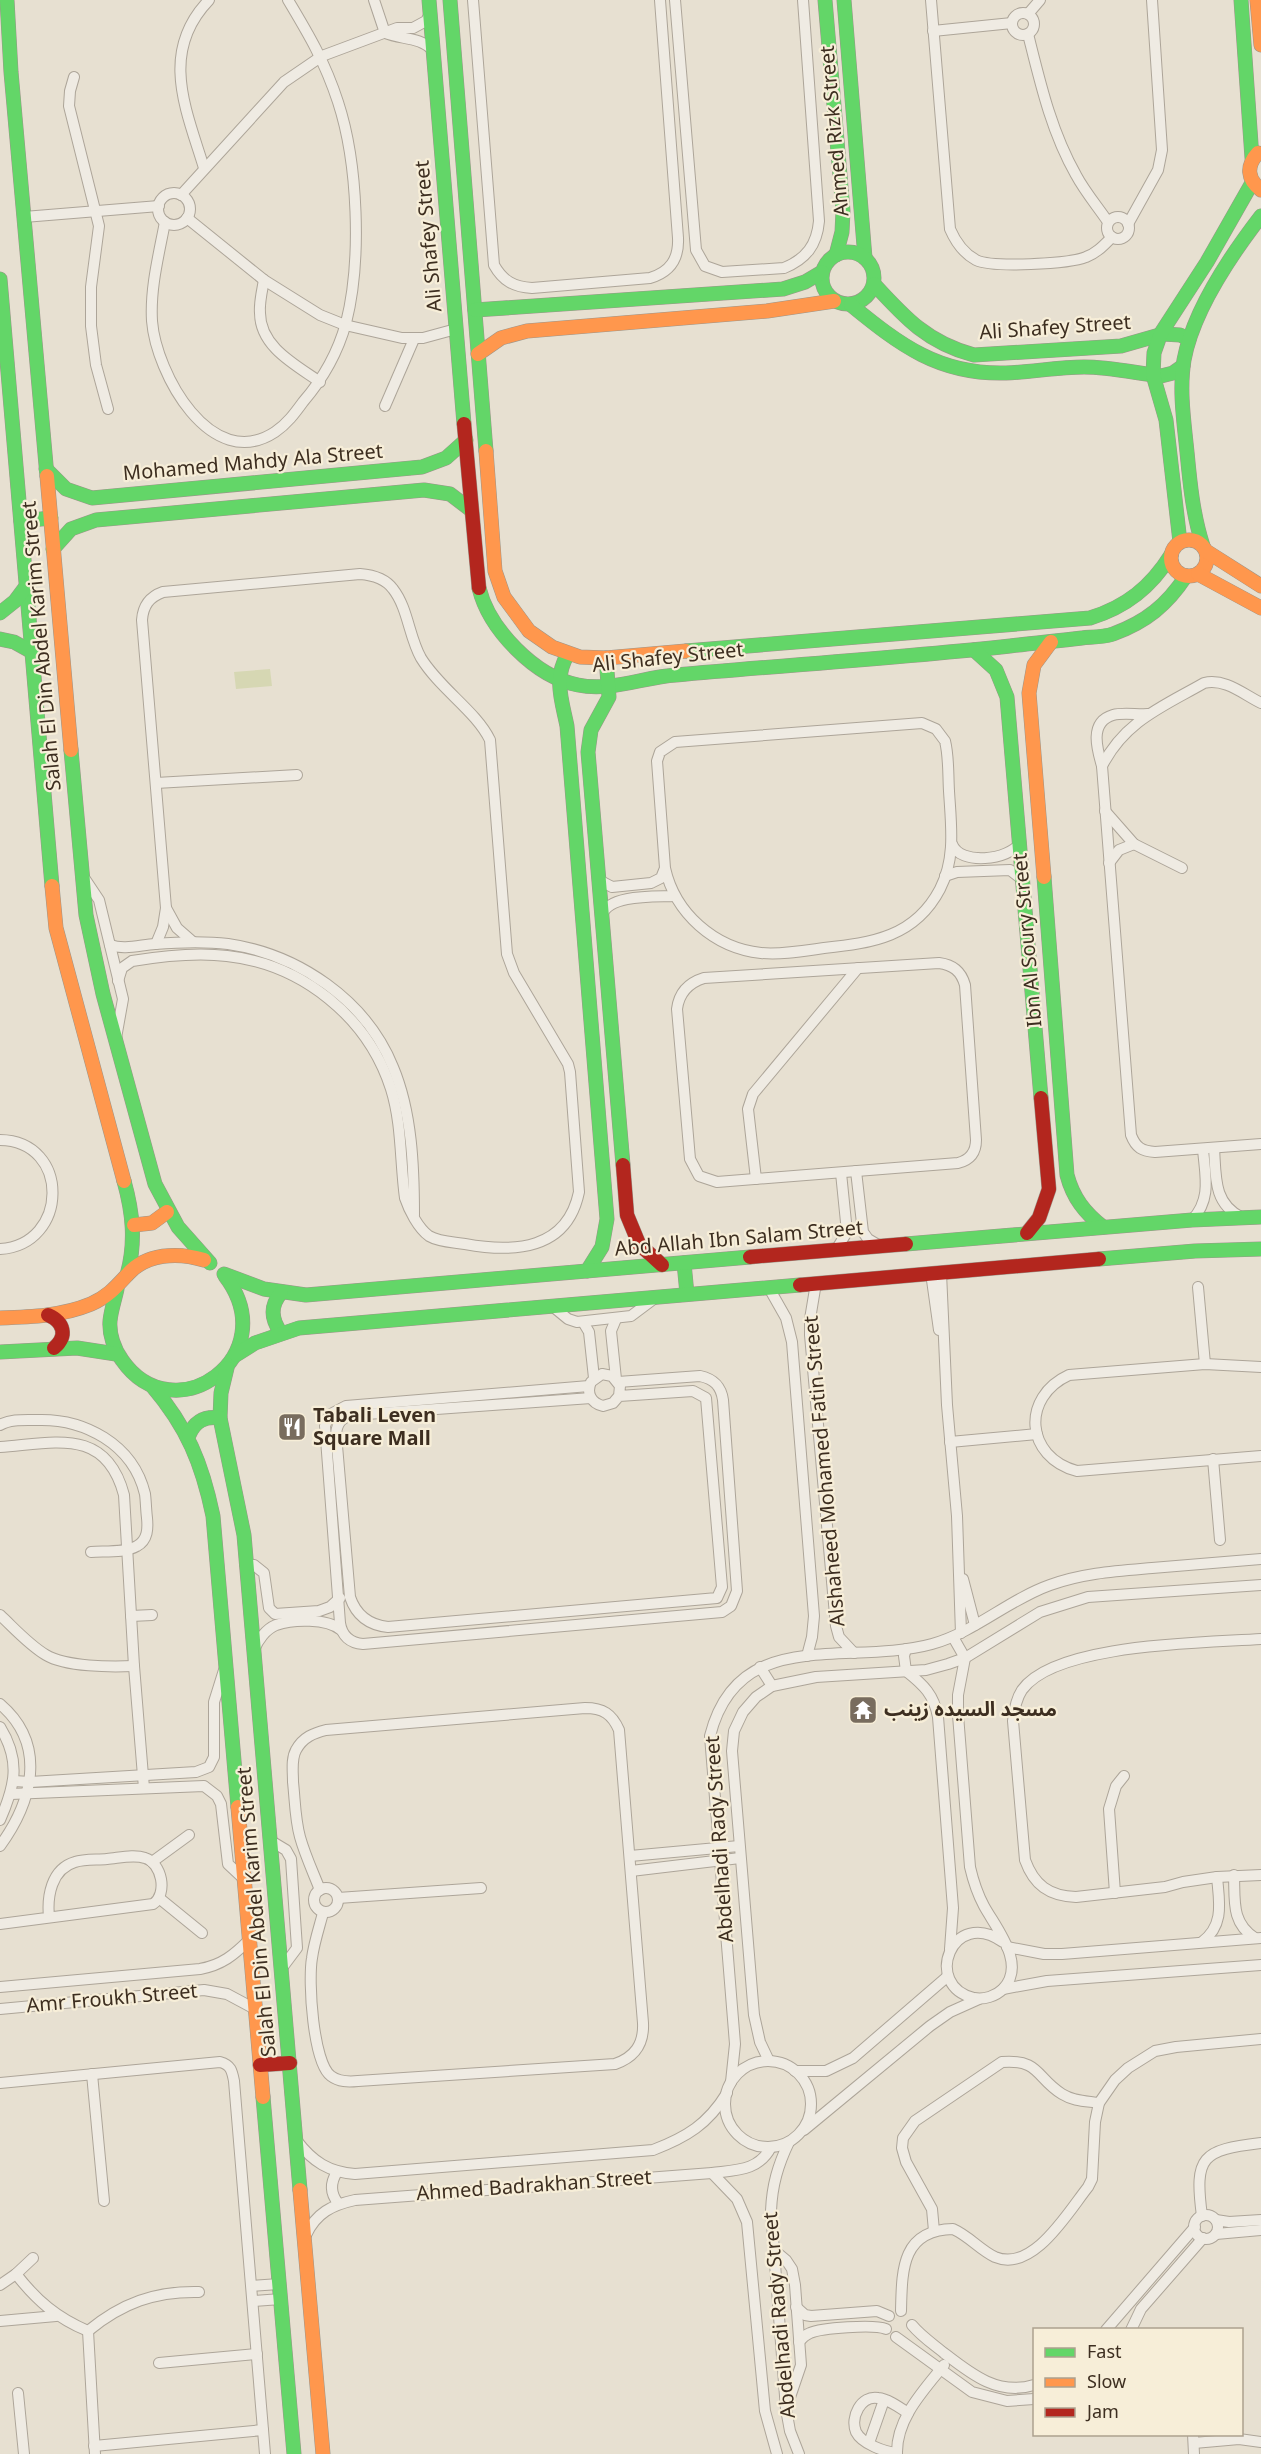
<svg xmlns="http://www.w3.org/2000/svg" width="1261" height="2454" font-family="Georgia,'Noto Sans Arabic',serif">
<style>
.green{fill:#d6d7b3}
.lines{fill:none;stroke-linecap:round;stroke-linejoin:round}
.street-casing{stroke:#ada599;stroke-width:12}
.fast-casing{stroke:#9c958a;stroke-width:15}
.slow-casing{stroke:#9c958a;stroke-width:15}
.jam-casing{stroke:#9c958a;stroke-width:15}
.street{stroke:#efebe3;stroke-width:10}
.fast{stroke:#63d668;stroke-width:14}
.slow{stroke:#ff974d;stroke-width:14}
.jam{stroke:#b3261e;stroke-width:14}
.labels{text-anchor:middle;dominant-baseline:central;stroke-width:4.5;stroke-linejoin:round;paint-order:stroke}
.street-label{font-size:20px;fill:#3d2e20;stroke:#f7eed8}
.poi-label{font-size:20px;font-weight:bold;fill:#3d2e20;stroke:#f7eed8;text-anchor:start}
</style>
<rect width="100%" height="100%" fill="#e7e0d1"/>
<polygon class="green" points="270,669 272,686 236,689 234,672"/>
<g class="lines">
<g class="street-casing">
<g id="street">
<path d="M374,0L385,33C402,40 419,36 434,51"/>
<path d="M473,0L494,265C503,281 514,287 532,288L650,278C670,272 679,259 678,238L660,0"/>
<path d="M675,0L696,250L705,266L722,272L784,268C806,259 817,245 819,221L803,0"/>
<path d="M931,0L950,229C956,243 963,253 976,260C992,268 1069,264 1086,257C1097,253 1104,245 1112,237"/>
<circle cx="1023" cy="24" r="11"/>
<polyline points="1028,14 1040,0"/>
<polyline points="933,31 1012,23"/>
<path d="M1028,34C1040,82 1051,131 1076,175C1085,192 1098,207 1108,222"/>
<polyline points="74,77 70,91 69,106 99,226 91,287 91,326 96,365 108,409"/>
<path d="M204,168C186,109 159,52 209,0"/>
<circle cx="174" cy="209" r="16"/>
<polyline points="181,195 284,82 322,56 397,28 413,28 426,21 430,14"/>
<polyline points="24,217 159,206"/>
<circle cx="1118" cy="228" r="11"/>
<polyline points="187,218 264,280 320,315 345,325 402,338 423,338 456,329"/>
<path d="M165,222C159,254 150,288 152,321C156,373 211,474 275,432C287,424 295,413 303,402C322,380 338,352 346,323C362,260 358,163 338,102C325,62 309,35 288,0"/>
<polyline points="1128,224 1158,170 1162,150 1152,0"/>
<path d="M264,280C262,291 259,303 260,313C260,347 296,365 320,382"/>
<polyline points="385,406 414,339"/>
<path d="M1261,703C1243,694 1225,678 1204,683C1162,707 1125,721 1102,766L1131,1135C1136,1148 1142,1151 1155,1152L1261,1144"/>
<path d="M1102,766C1097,749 1089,722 1113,715C1123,712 1138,715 1148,714"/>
<polyline points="156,783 297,775"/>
<polyline points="1105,811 1134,844 1182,868"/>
<path d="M952,844C960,866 1009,860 1020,843"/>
<polyline points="1109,863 1119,850 1134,844"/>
<polyline points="83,876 99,900 123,999 116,1038"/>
<polyline points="945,876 957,872 1010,870 1023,880"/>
<path d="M599,880L612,887L651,883L661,878L665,868L657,761L660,752L675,742L922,723L936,729L945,741C949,757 948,775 949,791C951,825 956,858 940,889C915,937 872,943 824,948C803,951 781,955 761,953C714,948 675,913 665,868"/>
<polyline points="166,908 177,928 193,942"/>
<path d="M602,915C609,894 655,897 674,896"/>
<path d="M110,945C124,950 140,945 155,944C179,942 204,941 228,944C298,954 366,1000 393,1067C412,1112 414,1167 414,1215"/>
<path d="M939,963C953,965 961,971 965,985L976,1140C976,1152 970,1160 958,1163L717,1182L699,1176L690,1159L677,1009C679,993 688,983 704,978Z"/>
<path d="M118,981L122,968L132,961C162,956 196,952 227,956C302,964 368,1017 391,1089C402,1124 400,1162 405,1198C409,1210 418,1228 429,1236C439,1242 453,1242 465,1244C514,1253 567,1250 579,1192L570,1072L568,1064L514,973L507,954L490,740C476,711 440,689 421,658C409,637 408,608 393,589C385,578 373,575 360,574L163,592C149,597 143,606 142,620L166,908L163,927L156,944"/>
<path d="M0,1140C71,1141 69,1245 0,1249"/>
<path d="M1214,1148C1216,1176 1213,1203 1241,1217"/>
<polyline points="856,1171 863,1232 868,1239 880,1246"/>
<polyline points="756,1179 748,1109 753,1094 858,968"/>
<path d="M1192,1220C1212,1199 1205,1175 1203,1149"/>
<polyline points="836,1250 847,1232 841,1173"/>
<polyline points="931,1273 939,1330"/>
<polyline points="941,1273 947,1405 957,1516 961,1633"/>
<polyline points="816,1283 810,1319 810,1335 836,1626 839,1637 854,1653"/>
<polyline points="1198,1287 1205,1364"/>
<polyline points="769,1288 786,1318 792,1342 814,1616 812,1637 807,1656"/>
<polyline points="551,1305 568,1319 577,1322 631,1316 655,1298"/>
<polyline points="583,1322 589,1332 594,1378"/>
<path d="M1261,1367L1205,1364L1069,1375C1021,1397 1025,1457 1077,1471L1261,1456"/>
<polyline points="616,1379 611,1331 616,1319"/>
<path d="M589,1386L346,1406L329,1415L325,1426L340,1623C342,1636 350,1643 363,1644L722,1612L731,1606L737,1591L723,1400C721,1386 714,1379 700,1376L618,1382"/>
<path d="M591,1398L353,1415C342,1417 337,1423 336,1434L350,1597C356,1615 369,1625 388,1627L717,1598L722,1587L706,1398L693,1391L619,1396L613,1403L603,1406C591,1403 586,1393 591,1382L602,1374L612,1376L620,1386L619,1396"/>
<path d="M0,1425C10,1419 24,1420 36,1420C84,1418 133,1444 145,1494C146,1502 146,1510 147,1518C148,1528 148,1540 137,1546C125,1553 105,1551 91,1552"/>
<polyline points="950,1442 1037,1434"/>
<path d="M0,1447C55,1443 106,1427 124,1495L134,1666L144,1788"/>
<polyline points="1213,1459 1220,1540"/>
<polyline points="245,1564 254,1565 264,1573 269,1608 275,1614 319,1611 330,1607 340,1598"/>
<polyline points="963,1579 975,1625"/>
<path d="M0,1615C14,1628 29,1645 46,1655C66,1667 111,1667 134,1666"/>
<polyline points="131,1616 152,1615"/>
<path d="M953,1637L965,1658L958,1695V1715L970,1867C973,1880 977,1893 984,1906C996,1928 1027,1964 1003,1989C996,1996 984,2000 974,1998C922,1986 952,1906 1003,1942"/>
<path d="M1261,1639C1206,1643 1055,1643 1022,1690C1016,1699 1014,1711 1013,1721L1025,1860C1034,1885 1049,1896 1076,1897L1165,1887L1183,1882L1217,1877L1261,1875"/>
<path d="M906,1649L904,1656L906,1671C924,1685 934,1695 938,1717L953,1908L950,1949"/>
<path d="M254,1650C258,1640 266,1629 276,1625C293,1619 327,1618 341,1630"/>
<polyline points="760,1667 772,1686"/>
<path d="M0,1704C48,1745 32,1802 0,1846"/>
<path d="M0,1727C21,1761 15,1786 0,1820"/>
<polyline points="14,1781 30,1782 196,1772 209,1767 214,1757 214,1702 224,1670"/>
<polyline points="11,1794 204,1786 217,1796 221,1804 228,1864 244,1879"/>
<polyline points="271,1841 286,1850 291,1859 297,1948 282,1968"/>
<polyline points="630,1856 739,1846"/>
<polyline points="152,1862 189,1835"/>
<polyline points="631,1871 740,1858"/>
<path d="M1234,1875C1235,1900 1231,1923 1255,1938"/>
<circle cx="326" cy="1900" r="12"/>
<path d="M320,1890C313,1872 305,1855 300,1837C295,1819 295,1800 293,1782C293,1771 291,1759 296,1750C303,1737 314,1733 326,1730L585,1708C603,1708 612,1714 619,1730L643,2023C644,2044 635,2057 615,2064L358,2081C348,2082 339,2082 331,2076C313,2063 308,1981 312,1958C314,1943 319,1928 323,1913"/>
<polyline points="1115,1893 1109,1809 1116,1786 1124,1776"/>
<polyline points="159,1898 202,1933"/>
<polyline points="338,1898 481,1888"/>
<path d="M0,1924L153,1904C168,1894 162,1863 145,1858C134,1854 119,1858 107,1859C97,1860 84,1859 75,1862C51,1869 47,1897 49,1917"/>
<path d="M1202,1942C1225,1925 1219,1901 1217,1877"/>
<polyline points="1007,1947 1044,1954 1062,1954 1261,1938"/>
<path d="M0,1987L200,1969C222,1965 234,1955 249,1940"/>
<polyline points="1003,1989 1047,1981 1261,1965"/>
<polyline points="0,2009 204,1990 227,1994 255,2009"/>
<polyline points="769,2061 760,2042 754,2015 732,1751 734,1731 743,1712 756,1697 772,1686 816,1677 926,1670 948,1664 965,1658 1040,1612 1088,1597 1261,1585"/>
<circle cx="768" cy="2104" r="43"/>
<polyline points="795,2071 826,2071 853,2058 948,1976"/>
<polyline points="92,2074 104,2201"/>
<path d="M731,2082L735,2044L710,1736C738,1624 848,1667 932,1644C975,1632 1008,1600 1050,1585C1083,1573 1117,1571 1152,1568C1189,1565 1225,1562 1261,1559"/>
<path d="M0,2083L220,2062C231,2065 232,2071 234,2081L265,2454"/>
<polyline points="804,2130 930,2026 950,2012 979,1999"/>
<path d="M297,2141C313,2162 329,2172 355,2174L653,2150C687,2137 708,2124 727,2093"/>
<path d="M789,2142C778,2165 772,2185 771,2211L786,2409L790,2431L799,2454"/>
<path d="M337,2172C330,2183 330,2193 338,2203"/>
<polyline points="712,2173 737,2199 747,2222 765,2411 777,2454"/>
<circle cx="1206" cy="2227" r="12"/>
<path d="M1202,2216C1194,2156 1202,2150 1261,2143"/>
<polyline points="1216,2220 1229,2222 1261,2220"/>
<path d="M934,2231L932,2209L906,2162L902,2148L903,2138L915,2121L1002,2062C1040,2059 1036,2078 1062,2094C1073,2101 1086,2101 1099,2103"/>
<polyline points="1216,2234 1261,2230"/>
<path d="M306,2235C316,2213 332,2205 355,2200L712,2173C736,2170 759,2171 771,2147"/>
<polyline points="774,2250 786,2260 792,2269 795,2285 801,2365 787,2406"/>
<path d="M16,2274C37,2301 57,2318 88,2331"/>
<polyline points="0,2285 16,2274 33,2258"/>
<polyline points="252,2286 279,2284"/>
<polyline points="253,2301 281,2299"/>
<polyline points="796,2307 805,2315 811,2316 877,2311 889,2316"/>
<path d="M901,2311C902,2271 901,2230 953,2229C969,2236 980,2250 995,2257C1033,2273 1068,2212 1088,2187L1092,2179L1095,2122L1099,2103L1115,2080L1128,2068L1155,2051L1176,2047L1261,2039"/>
<polyline points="0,2321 56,2316"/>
<path d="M912,2325C921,2336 933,2344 944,2353C971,2374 998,2396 1034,2385"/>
<polyline points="1106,2330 1195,2227"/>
<polyline points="1131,2330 1141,2309 1203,2238"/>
<polyline points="88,2331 95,2454"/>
<path d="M88,2331C122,2303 155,2291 199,2292"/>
<polyline points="896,2337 972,2392 1007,2401 1034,2399"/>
<path d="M799,2342C802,2338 805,2335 810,2333C821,2328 874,2324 886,2329"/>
<polyline points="159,2363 257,2354"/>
<polyline points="18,2393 24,2454"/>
<polyline points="1193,2434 1194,2454"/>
<polyline points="869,2443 884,2400"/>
<polyline points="1194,2443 1239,2439 1261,2442"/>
<polyline points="94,2446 263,2430"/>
<path d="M897,2453C885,2452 862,2444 856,2432C850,2417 861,2395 878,2398C888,2399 899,2407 908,2413"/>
<path d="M897,2454C896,2419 923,2391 944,2365"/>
</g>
</g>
<g class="fast-casing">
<g id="fast">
<polyline points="7,0 11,72 47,476"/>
<polyline points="429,0 464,424"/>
<polyline points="450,0 486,451"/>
<polyline points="825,0 843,211 842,232 836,255"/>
<polyline points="844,0 865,258"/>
<polyline points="1241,0 1252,158"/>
<circle cx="848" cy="278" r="26"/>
<polyline points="0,279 52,886"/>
<path d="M874,284C905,318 928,343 974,355L1121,346L1163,334L1180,335L1189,339"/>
<path d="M851,305C900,345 939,375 1006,373C1032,372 1058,367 1084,367C1110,367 1135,373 1161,376L1173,373L1183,366"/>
<polyline points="475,310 783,289 805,282 822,272"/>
<polyline points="46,469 66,489 92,498 422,467 446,458 466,440"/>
<polyline points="21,521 51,518"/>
<polyline points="1180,542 1166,420 1153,375 1154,353 1161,333 1207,262 1252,183"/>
<path d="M1203,546C1193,515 1190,484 1187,452C1184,422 1179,390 1184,360C1193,311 1231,255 1261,216"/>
<polyline points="53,549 71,529 96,520 424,490 450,494 471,510"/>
<path d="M479,588C489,629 535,677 578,685C610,692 644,677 676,675C787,665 899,658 1010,646C1034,643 1058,641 1082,638C1092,637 1104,637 1113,634C1146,622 1167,605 1186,576"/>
<polyline points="0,613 15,601 27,585"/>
<polyline points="0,639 14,642 32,652"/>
<polyline points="974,650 996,670 1007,697 1041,1098"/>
<path d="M686,651L1090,618C1126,607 1151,587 1171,555"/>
<path d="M568,654C553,678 562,701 567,726L607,1219L602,1247L587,1271"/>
<polyline points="606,658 609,697 591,730 588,752 623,1165"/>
<polyline points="71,750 86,915 103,994 155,1184 178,1227 210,1263"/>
<path d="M1044,877L1067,1175C1073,1198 1085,1213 1103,1227"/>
<path d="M124,1181C133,1213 136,1243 127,1275"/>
<polyline points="906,1244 1192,1220 1261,1217"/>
<polyline points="1099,1259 1195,1251 1261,1249"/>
<polyline points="684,1263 687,1294"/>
<polyline points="224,1274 264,1289 306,1295 750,1257"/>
<path d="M117,1289C115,1299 111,1310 110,1321C109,1334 114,1349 122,1360C174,1435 286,1356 225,1276"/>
<path d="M281,1293C270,1306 271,1319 281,1333"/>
<polyline points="0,1352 77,1348 116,1354"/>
<polyline points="236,1355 255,1343 299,1328 800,1285"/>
<polyline points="227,1368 221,1393 220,1418 244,1535 300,2190"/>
<path d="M152,1386C187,1427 202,1463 213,1516L238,1807"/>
<path d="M189,1435C195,1421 205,1416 220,1418"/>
<polyline points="263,2097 294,2454"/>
</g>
</g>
<g class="slow-casing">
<g id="slow">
<polyline points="1257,0 1261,45"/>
<path d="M1258,153C1246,166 1247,179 1261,190"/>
<polyline points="478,354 501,338 527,331 767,311 834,301"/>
<polyline points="486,451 495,571 504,597 529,631 552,647 580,657 606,658 686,651"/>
<polyline points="47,476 71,750"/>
<circle cx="1189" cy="558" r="18"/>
<polyline points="1206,551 1261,586"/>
<polyline points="1198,574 1261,608"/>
<polyline points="1044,877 1029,693 1034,665 1051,642"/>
<polyline points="52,886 56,928 124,1181"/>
<polyline points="134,1225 152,1223 167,1212"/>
<path d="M0,1318C31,1317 62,1316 91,1304C107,1297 115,1288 127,1275C146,1253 178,1252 204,1260"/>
<polyline points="238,1807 263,2097"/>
<polyline points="300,2190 323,2454"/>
</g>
</g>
<g class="jam-casing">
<g id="jam">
<polyline points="464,424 479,588"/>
<polyline points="623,1165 627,1215 639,1244 662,1265"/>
<polyline points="1027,1233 1039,1218 1049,1189 1041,1098"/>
<polyline points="750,1257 906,1244"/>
<polyline points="800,1285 1099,1259"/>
<path d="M48,1315C64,1322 68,1336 54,1348"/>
<polyline points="260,2065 290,2063"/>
</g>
</g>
<use href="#street" class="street"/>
<use href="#fast" class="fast"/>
<use href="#slow" class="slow"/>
<use href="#jam" class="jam"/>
</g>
<defs>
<g id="restaurant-square" transform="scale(1.5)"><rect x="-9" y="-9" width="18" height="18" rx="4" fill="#786c5e" stroke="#f7eed8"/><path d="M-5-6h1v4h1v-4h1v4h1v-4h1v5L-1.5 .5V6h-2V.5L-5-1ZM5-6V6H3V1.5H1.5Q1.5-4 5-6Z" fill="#fff"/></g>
<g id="temple-square" transform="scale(1.5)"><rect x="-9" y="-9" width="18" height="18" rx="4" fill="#786c5e" stroke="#f7eed8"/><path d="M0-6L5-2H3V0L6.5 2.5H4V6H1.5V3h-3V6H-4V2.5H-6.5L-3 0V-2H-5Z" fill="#fff"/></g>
</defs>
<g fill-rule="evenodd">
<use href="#restaurant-square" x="292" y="1427"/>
<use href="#temple-square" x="863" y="1710"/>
</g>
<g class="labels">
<g class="street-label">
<text transform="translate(835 131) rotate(-95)">Ahmed Rizk Street</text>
<text transform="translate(429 236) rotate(-95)">Ali Shafey Street</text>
<text transform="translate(1055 328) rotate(-4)">Ali Shafey Street</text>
<text transform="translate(253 463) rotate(-5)">Mohamed Mahdy Ala Street</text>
<text transform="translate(42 646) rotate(-95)">Salah El Din Abdel Karim Street</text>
<text transform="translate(668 658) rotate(-6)">Ali Shafey Street</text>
<text transform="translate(1028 940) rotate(-95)">Ibn Al Soury Street</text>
<text transform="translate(739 1239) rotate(-5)">Abd Allah Ibn Salam Street</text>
<text transform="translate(825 1471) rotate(-95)">Alshaheed Mohamed Fatin Street</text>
<text transform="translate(720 1839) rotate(-94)">Abdelhadi Rady Street</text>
<text transform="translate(257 1912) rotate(-95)">Salah El Din Abdel Karim Street</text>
<text transform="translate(112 1999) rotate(-5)">Amr Froukh Street</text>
<text transform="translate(534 2186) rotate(-4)">Ahmed Badrakhan Street</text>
<text transform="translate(780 2315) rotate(-95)">Abdelhadi Rady Street</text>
</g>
<g class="poi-label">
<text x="313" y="1416">Tabali Leven<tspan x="313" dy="23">Square Mall</tspan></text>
<text x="884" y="1710">مسجد السيده زينب</text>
</g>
</g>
<rect x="1033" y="2328" width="210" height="108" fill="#f7eed8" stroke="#ada18e" stroke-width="1.5"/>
<rect x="1045" y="2348" width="30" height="9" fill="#63d668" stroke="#ada18e" stroke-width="1.5"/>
<text x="1087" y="2358" font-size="18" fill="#3d2e20">Fast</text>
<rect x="1045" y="2378" width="30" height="9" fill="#ff974d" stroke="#ada18e" stroke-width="1.5"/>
<text x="1087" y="2388" font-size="18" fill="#3d2e20">Slow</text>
<rect x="1045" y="2408" width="30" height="9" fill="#b3261e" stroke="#ada18e" stroke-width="1.5"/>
<text x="1087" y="2418" font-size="18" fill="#3d2e20">Jam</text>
</svg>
